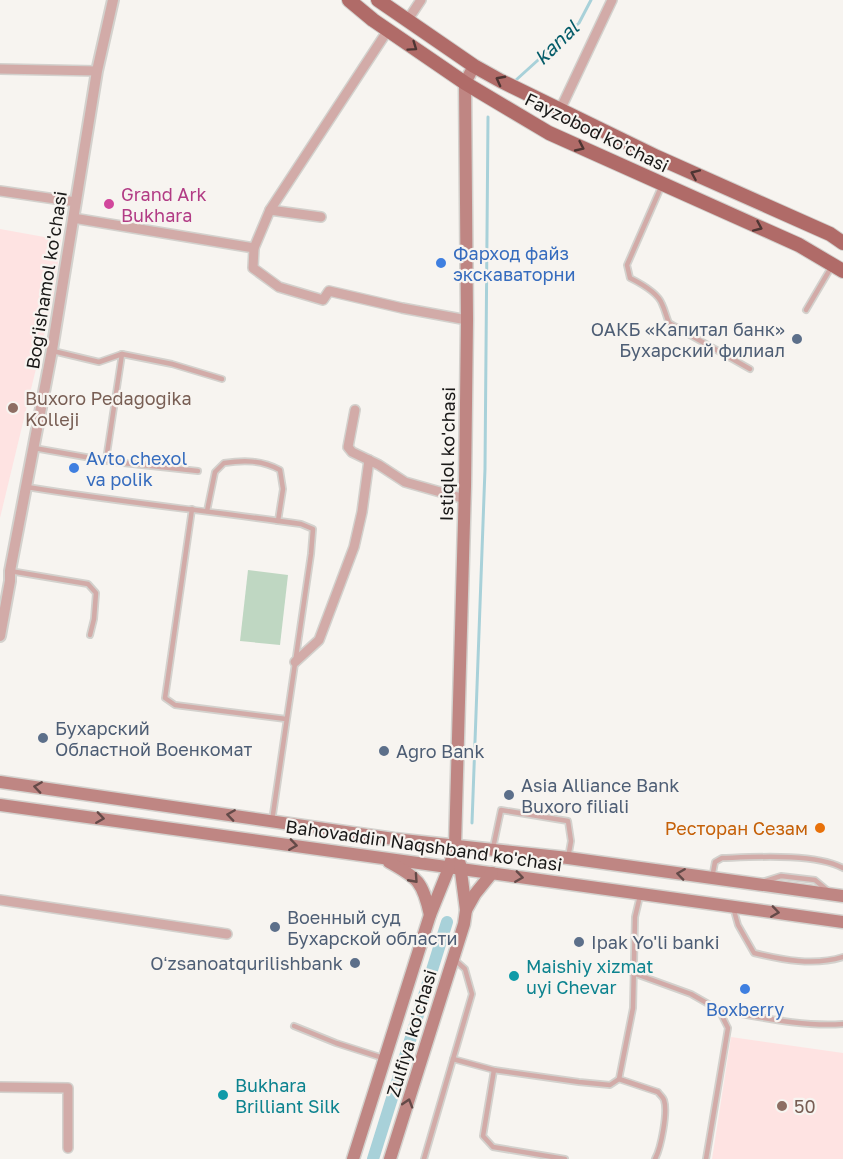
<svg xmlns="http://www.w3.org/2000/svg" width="843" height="1159" font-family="'Golos Text',sans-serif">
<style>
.education{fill:#fee3e2}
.green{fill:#bfd7c2}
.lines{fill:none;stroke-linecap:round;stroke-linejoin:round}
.stream{stroke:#a8d1d9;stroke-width:3}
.canal{stroke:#a8d1d9;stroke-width:12}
.service-casing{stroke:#d3d1cd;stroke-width:8}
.minor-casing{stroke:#d3d1cd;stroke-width:12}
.tertiary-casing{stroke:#d3d1cd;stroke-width:14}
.secondary-casing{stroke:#d3d1cd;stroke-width:15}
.primary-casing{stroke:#d3d1cd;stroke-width:16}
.service{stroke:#d2aba8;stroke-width:4.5}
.minor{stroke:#d2aba8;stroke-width:9}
.tertiary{stroke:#d2aba8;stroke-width:10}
.secondary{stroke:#bf8683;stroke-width:12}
.primary{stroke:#b06b68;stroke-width:14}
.oneway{stroke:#4e3533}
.oneway2{stroke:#644a48}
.hotel-dot{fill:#d1479c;stroke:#f7f4f0;stroke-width:2}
.shop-dot{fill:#3f7fe0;stroke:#f7f4f0;stroke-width:2}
.service-dot{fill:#5c6f8a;stroke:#f7f4f0;stroke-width:2}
.education-dot{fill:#8d6e63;stroke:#f7f4f0;stroke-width:2}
.food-dot{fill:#e8710a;stroke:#f7f4f0;stroke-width:2}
.culture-dot{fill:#0f9aa8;stroke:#f7f4f0;stroke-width:2}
.labels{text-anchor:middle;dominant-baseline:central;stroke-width:4.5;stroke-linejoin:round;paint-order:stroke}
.street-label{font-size:18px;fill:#191817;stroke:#f7f4f0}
.hotel-label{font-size:18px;fill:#b23c85;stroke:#f7f4f0;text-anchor:start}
.shop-label{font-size:18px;fill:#366cbe;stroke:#f7f4f0;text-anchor:start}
.service-label{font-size:18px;fill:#4e5e75;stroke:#f7f4f0;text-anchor:start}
.education-label{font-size:18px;fill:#785e54;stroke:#f7f4f0;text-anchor:start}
.food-label{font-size:18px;fill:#c56008;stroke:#f7f4f0;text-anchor:end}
.culture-label{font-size:18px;fill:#0d838f;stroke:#f7f4f0;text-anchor:start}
.water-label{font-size:20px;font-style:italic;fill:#055c69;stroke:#f7f4f0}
</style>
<rect width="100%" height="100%" fill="#f7f4f0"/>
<g class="education">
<polygon points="0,229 61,240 53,298 0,518"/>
<polygon points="731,1037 843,1053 843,1159 712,1159"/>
</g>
<polygon class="green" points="248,570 288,575 280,645 240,641"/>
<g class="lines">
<g class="stream">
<polyline points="516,80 579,23 591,0"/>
<polyline points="472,823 485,469 488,117"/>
</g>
<polyline class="canal" points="373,1159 447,922"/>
<g class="service-casing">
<g id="service">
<path d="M662,185L627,265L630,278C640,283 658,293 662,304C665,310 666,316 669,323L750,369"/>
<polyline points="806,310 832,266"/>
<polyline points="53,351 99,362 122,354 172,364 222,379"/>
<polyline points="34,448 114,462 198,471"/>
<polyline points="106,460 122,354"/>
<path d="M27,487C118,502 210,511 301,524L313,529L311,554L272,821"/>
<polyline points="192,509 165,698 175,705 286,719"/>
<path d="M207,511L215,472L224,463C244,460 262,460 280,470L283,489L278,521"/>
<polyline points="10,571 88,584 96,593 94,619 90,635"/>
<polyline points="493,848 501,810 568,821 571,841 568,858"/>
<path d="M712,878L715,862L722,858C754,857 815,853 843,868"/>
<polyline points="762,882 781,876 815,880 827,890"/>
<path d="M733,907L738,925L754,953C783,960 814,966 843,957"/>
<polyline points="633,973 691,994 719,1010 728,1028 706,1159"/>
<path d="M719,1010C760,1017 802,1027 843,1024"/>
<polyline points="294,1026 336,1043 383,1058"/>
<polyline points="453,1059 494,1070 579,1082 610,1085 619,1079 633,1008 635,917 640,896"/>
<polyline points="494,1070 483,1136 493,1147 565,1159"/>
<path d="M619,1079L658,1092C660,1095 663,1097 664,1100C668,1112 661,1148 655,1159"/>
<polyline points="424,1159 472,994 465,969 455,960"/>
</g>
</g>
<g class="minor-casing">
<g id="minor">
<polyline points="407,21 421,0"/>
<polyline points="0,69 97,71"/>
<polyline points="560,110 612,0"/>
<polyline points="0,191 76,202"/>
<polyline points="270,210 388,30"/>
<polyline points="73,218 254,248 270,210 321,217"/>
<polyline points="254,248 253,268 279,287 323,300 329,291 402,308 467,320"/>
<polyline points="355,410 348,447 352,452 379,465 405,482 465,499"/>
<polyline points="295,662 319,640 354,547 362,512 369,460"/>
<polyline points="0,900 227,934"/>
<polyline points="0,1087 68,1088 68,1148"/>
</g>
</g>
<g class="tertiary-casing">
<polyline id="tertiary" points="0,636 10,581 10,571 52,350 97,71 113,0"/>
</g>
<g class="secondary-casing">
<g id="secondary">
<polyline points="0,782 394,839 568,858 843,896"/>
<polyline points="0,805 843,922"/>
<path d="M389,862C418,878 423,882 430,915"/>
<polyline points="466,910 475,894 492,873"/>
<polyline points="353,1159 430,915 449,868 455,846 465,486 467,320 465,83 474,66"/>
<polyline points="390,1159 464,924 466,910 460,864"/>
</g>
</g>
<g class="primary-casing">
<g id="primary">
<polyline points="349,0 373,20 465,83 549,133 799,245 843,271"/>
<polyline points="378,0 474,66 501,81 657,157 830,234 843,243"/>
</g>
</g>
<use href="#service" class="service"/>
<use href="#minor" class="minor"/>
<use href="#tertiary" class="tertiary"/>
<use href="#secondary" class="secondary"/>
<use href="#primary" class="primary"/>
</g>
<defs><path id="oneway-chevron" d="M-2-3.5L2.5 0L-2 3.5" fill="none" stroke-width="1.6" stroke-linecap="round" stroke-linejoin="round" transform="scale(1.5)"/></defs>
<g class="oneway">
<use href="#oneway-chevron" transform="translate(413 47) rotate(35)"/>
<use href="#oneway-chevron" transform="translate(500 80) rotate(-152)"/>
<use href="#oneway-chevron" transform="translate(580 147) rotate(25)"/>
<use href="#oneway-chevron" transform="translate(695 174) rotate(-156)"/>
<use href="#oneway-chevron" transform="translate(758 227) rotate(24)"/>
</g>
<g class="oneway2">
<use href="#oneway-chevron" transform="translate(38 787) rotate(-172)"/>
<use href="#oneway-chevron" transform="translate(231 815) rotate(-172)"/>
<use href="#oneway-chevron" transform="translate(100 818) rotate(8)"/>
<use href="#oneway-chevron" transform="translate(293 845) rotate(8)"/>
<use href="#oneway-chevron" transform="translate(681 874) rotate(-172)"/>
<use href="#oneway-chevron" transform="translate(519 877) rotate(8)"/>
<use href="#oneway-chevron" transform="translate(414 879) rotate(48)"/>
<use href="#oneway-chevron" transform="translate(775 912) rotate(8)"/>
<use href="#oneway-chevron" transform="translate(408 1103) rotate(-73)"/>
</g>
<circle class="hotel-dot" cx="109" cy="204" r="6"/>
<g class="shop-dot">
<circle cx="441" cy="263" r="6"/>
<circle cx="74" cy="468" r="6"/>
<circle cx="745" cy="989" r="6"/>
</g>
<g class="service-dot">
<circle cx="797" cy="339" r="6"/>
<circle cx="43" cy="738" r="6"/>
<circle cx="384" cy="751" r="6"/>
<circle cx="509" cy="795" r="6"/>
<circle cx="275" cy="927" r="6"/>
<circle cx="579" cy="942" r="6"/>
<circle cx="355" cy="963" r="6"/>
</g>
<g class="education-dot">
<circle cx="13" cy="408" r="6"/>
<circle cx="782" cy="1106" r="6"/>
</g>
<circle class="food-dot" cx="820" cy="828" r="6"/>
<g class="culture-dot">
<circle cx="514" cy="976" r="6"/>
<circle cx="223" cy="1095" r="6"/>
</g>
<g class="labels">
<g class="street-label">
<text transform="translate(597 132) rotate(26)">Fayzobod ko'chasi</text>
<text transform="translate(46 280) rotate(-81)">Bog'ishamol ko'chasi</text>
<text transform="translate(447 454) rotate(-89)">Istiqlol ko'chasi</text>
<text transform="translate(424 845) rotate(8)">Bahovaddin Naqshband ko'chasi</text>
<text transform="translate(411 1033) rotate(-73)">Zulfiya ko'chasi</text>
</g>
<g class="hotel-label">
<text x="121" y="194">Grand Ark<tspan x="121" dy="21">Bukhara</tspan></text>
</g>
<g class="shop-label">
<text x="453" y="253">Фарход файз<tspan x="453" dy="21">экскаваторни</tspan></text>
<text x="86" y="458">Avto chexol<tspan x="86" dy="21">va polik</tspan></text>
<text x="745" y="1009" text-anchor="middle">Boxberry</text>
</g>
<g class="service-label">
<text x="785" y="329" text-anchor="end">ОАКБ «Капитал банк»<tspan x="785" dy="21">Бухарский филиал</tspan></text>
<text x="55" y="728">Бухарский<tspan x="55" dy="21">Областной Военкомат</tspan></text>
<text x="396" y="751">Agro Bank</text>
<text x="521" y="785">Asia Alliance Bank<tspan x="521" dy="21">Buxoro filiali</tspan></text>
<text x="287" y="917">Военный суд<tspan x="287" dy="21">Бухарской области</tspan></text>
<text x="591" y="942">Ipak Yo'li banki</text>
<text x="343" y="963" text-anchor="end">Oʻzsanoatqurilishbank</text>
</g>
<g class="education-label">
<text x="25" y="398">Buxoro Pedagogika<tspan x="25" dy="21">Kolleji</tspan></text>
<text x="794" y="1106">50</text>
</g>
<g class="food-label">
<text x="808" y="828">Ресторан Сезам</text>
</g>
<g class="culture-label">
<text x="526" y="966">Maishiy xizmat<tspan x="526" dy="21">uyi Chevar</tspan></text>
<text x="235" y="1085">Bukhara<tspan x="235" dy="21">Brilliant Silk</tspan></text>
</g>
<g class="water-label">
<text transform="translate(556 42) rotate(-44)">kanal</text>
</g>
</g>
</svg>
